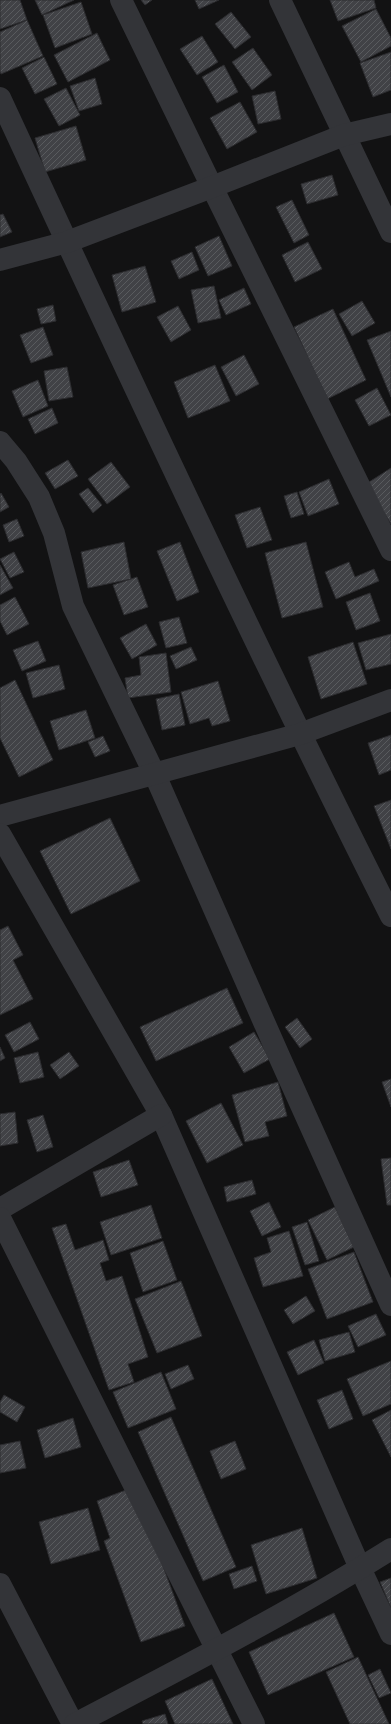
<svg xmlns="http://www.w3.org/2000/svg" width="391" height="1724" font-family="'Alegreya Sans',sans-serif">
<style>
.building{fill:url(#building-hatch);stroke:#2c2c2f}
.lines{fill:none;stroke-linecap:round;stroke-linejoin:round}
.minor{stroke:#333438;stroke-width:22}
</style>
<defs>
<pattern id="building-hatch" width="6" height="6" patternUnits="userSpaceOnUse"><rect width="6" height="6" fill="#414246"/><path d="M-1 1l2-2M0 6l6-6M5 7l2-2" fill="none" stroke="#595b5e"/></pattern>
</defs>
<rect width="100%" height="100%" fill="#121213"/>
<g class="building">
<polygon points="0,0 20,0 27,20 0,29"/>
<polygon points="35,0 74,0 42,15"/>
<polygon points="141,0 152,0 145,5"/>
<polygon points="195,0 219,0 199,9"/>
<polygon points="330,0 374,0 376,8 338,21"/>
<polygon points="81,2 92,34 55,48 43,15"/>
<polygon points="376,9 391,38 391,46 361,62 342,26"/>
<polygon points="231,12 251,37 235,49 215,24"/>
<polygon points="27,20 43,56 1,74 0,71 0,32"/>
<polygon points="97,33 110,60 68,82 54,55"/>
<polygon points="202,36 218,62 197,75 180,49"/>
<polygon points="253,48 272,75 252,90 232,62"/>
<polygon points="391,52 391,90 373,97 360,63"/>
<polygon points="44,57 57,84 35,94 22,68"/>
<polygon points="224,65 238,92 217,103 202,77"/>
<polygon points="95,78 102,104 79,111 70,86"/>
<polygon points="66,88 80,115 59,126 44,99"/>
<polygon points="275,91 281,119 258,124 252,96"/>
<polygon points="240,102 257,132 227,149 210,118"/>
<polygon points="76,126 86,160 45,172 35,138"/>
<polygon points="332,175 338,195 307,204 301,184"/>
<polygon points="292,200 309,235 294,243 276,207"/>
<polygon points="3,214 12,232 0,237 0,215"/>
<polygon points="219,236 232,266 208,276 195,247"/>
<polygon points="308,242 322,269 295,282 282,255"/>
<polygon points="192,252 199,270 179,279 171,261"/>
<polygon points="145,266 156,302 122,312 112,275"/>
<polygon points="214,286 221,318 198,323 191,290"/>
<polygon points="244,288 251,304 226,315 219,300"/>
<polygon points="362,301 375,323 352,336 339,314"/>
<polygon points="53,305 56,321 41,324 37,309"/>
<polygon points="178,306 191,330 171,342 157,317"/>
<polygon points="333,309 366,380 327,399 294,327"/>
<polygon points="43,327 53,355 31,363 20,335"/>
<polygon points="391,331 391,397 367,340"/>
<polygon points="244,355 259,384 236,396 221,367"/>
<polygon points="215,365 230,401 188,418 174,382"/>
<polygon points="67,367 73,397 49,401 44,371"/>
<polygon points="38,380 48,406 23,417 12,391"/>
<polygon points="377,388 391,415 369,426 355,400"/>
<polygon points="52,408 58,423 35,434 28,419"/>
<polygon points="68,460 78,476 55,489 45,473"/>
<polygon points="111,462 130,487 107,504 88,479"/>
<polygon points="391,468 391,524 366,484"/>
<polygon points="329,479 339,504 308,516 299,492"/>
<polygon points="88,488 102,505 93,513 79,494"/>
<polygon points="297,492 304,514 291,518 284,496"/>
<polygon points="1,493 9,507 0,512 0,494"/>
<polygon points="260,507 272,540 247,548 235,515"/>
<polygon points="17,519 24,536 9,542 3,525"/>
<polygon points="124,542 131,579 88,588 81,552"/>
<polygon points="180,542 199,592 177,601 157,551"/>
<polygon points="306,542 323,607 282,618 265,553"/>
<polygon points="14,552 24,572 10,578 0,559"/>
<polygon points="349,562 355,577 374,569 379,581 336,599 325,572"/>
<polygon points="0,565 13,588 0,595"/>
<polygon points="137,577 148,607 124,615 113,585"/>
<polygon points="370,593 380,621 356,630 346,602"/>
<polygon points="15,597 29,624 7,635 0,621 0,605"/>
<polygon points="179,617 187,643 166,648 159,622"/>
<polygon points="146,624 157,645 132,659 120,638"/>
<polygon points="391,634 391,664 366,670 358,643"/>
<polygon points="38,641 46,661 22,671 13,650"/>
<polygon points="353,642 367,684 321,699 308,657"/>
<polygon points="191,647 197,660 176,669 170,656"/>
<polygon points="166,653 171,692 128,698 125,678 141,675 139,657"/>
<polygon points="59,665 65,689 33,698 26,673"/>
<polygon points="15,680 53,760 19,777 0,738 0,688"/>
<polygon points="218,681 230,721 212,726 209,718 190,724 181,692"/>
<polygon points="179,694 185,725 162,730 156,699"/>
<polygon points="86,710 95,738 59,750 50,721"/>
<polygon points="391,735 391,770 379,775 368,743"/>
<polygon points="103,736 110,751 95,757 88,742"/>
<polygon points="391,800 391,849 374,806"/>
<polygon points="110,818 140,881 71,914 40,851"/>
<polygon points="8,926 23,955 13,960 33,999 0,1015 0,930"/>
<polygon points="227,988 243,1023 156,1061 140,1027"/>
<polygon points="297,1018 312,1039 300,1048 285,1027"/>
<polygon points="30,1022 39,1039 14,1052 5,1035"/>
<polygon points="254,1032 270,1059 244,1073 229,1047"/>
<polygon points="0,1047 5,1058 0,1061"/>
<polygon points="38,1052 44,1077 20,1083 14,1058"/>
<polygon points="69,1052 79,1066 60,1079 50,1065"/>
<polygon points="391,1079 391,1107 382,1082"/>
<polygon points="278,1082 287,1116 265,1122 269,1136 245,1142 232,1095"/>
<polygon points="221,1103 243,1145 207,1163 186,1121"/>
<polygon points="15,1112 18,1143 0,1146 0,1114"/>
<polygon points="43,1115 53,1147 37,1152 27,1120"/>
<polygon points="391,1158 391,1205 387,1205 381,1159"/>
<polygon points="129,1160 138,1185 101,1197 93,1172"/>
<polygon points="252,1180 256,1194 227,1202 224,1187"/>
<polygon points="269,1202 281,1227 262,1236 250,1211"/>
<polygon points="151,1205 162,1238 111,1255 100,1222"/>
<polygon points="335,1207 354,1247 327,1260 308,1220"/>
<polygon points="307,1222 319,1261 305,1265 292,1227"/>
<polygon points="66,1224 75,1250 103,1240 109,1260 100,1263 106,1281 122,1276 148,1357 128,1364 134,1382 109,1390 52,1228"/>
<polygon points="289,1231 303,1276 263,1287 254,1258 271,1252 267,1238"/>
<polygon points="163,1241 177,1280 143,1292 130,1253"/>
<polygon points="354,1252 373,1302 327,1319 308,1269"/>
<polygon points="181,1281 202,1336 157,1353 135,1299"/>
<polygon points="306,1296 315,1311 293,1324 284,1310"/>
<polygon points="376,1314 386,1335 358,1347 348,1326"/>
<polygon points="349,1332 355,1352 325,1361 319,1340"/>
<polygon points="314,1340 324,1363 298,1375 287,1352"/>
<polygon points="391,1361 391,1404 363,1416 347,1379"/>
<polygon points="188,1365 194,1379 171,1389 165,1374"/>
<polygon points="161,1372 176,1409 128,1428 113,1392"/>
<polygon points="342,1390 353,1419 329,1429 317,1400"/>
<polygon points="4,1395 25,1407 17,1422 0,1412 0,1402"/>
<polygon points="391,1410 391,1457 372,1420"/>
<polygon points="171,1417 236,1567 203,1581 138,1432"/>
<polygon points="73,1418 81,1447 45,1458 37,1430"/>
<polygon points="20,1441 26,1468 0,1473 0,1445"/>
<polygon points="235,1441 246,1469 221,1479 210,1451"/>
<polygon points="134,1487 185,1626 141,1642 104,1541 110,1538 97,1501"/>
<polygon points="88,1508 100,1550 51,1564 39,1522"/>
<polygon points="302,1528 317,1578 266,1594 251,1545"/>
<polygon points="252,1566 257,1581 234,1589 229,1574"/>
<polygon points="391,1578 391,1608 380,1582"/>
<polygon points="334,1613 354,1657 268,1695 249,1652"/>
<polygon points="358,1657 389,1724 350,1724 326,1672"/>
<polygon points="380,1669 391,1693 379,1698 368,1675"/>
<polygon points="212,1679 233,1724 175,1724 165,1701"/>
<polygon points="165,1714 168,1724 143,1724 142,1721"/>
</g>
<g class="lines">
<g class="minor">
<polyline points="121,0 212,187 391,550"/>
<polyline points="280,0 391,232"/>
<path d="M0,98C127,372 255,646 391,916"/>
<polyline points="0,260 67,242 212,187 344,135 391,124"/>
<polyline points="0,442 16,461 39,497 54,533 73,606 155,775 279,1056 391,1305"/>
<polyline points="0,816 300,734 391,700"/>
<polyline points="0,834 161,1115 360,1568 391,1634"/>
<polyline points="0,1209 161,1115"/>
<polyline points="0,1218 254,1724"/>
<polyline points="0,1584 73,1724"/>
<path d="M75,1724C182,1668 289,1613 391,1549"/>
</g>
</g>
</svg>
